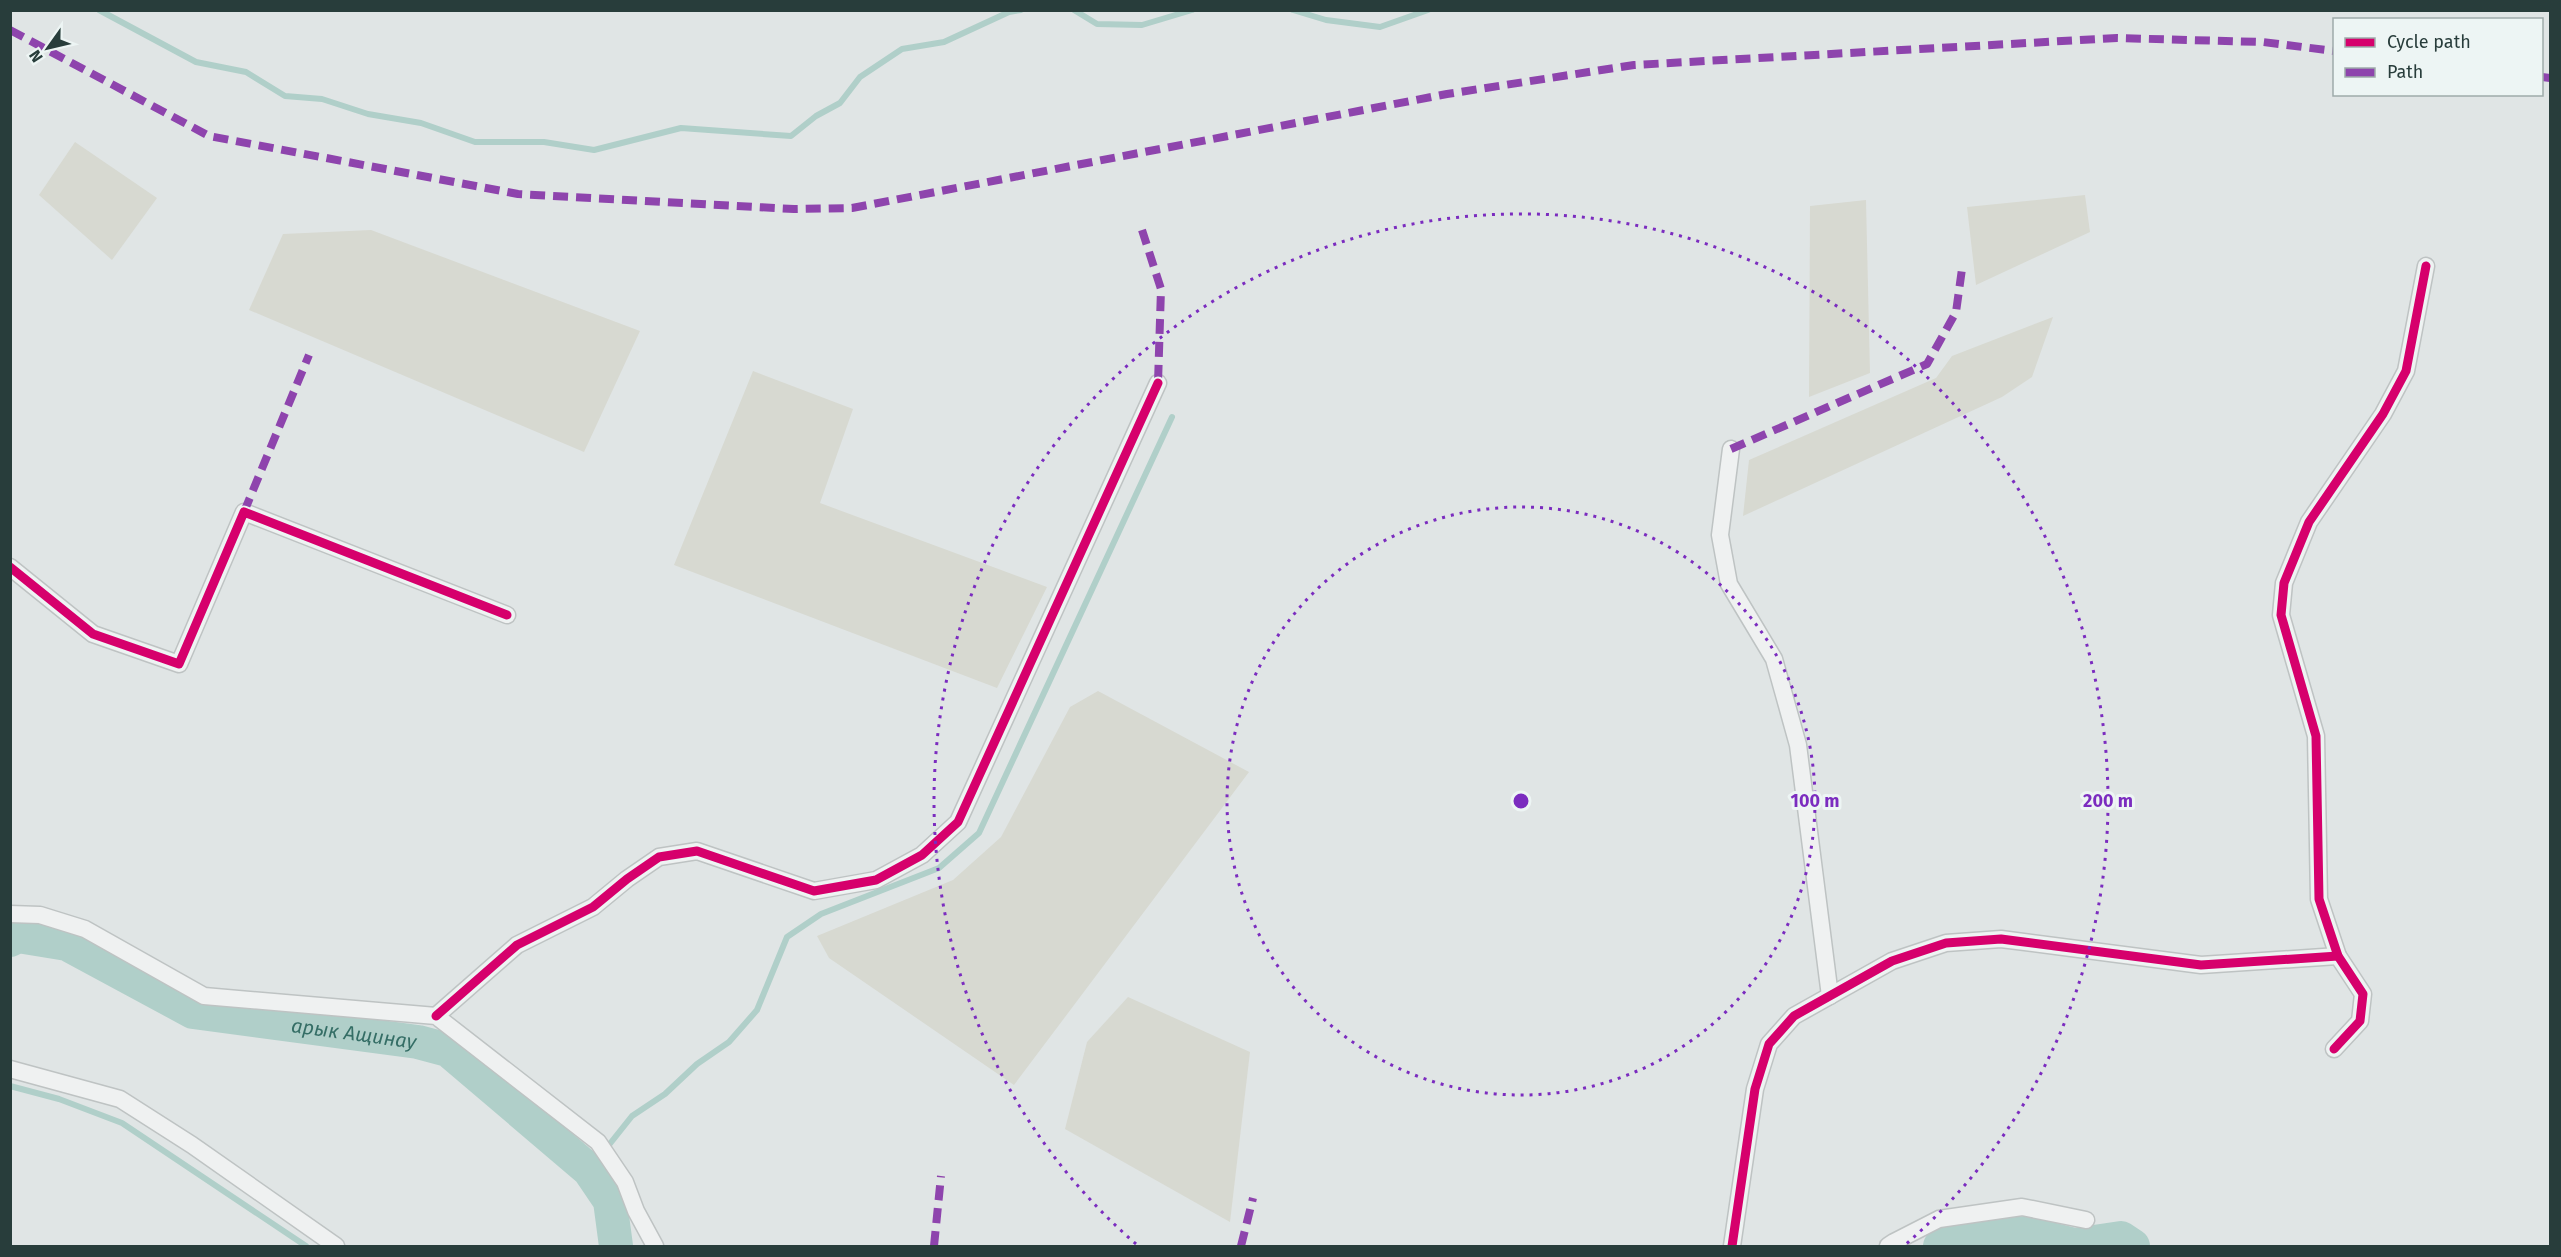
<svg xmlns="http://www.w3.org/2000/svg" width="2561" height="1257" font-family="'Fira Sans',sans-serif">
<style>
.green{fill:#d7d9d1}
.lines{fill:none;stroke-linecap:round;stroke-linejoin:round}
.stream{stroke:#b0cfc9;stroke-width:6}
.river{stroke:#b0cfc9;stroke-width:34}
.minor-casing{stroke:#bec3c3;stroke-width:19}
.minor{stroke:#eff1f1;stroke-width:16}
.quiet{stroke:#8e44ad;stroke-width:8;stroke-dasharray:15 8;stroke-linecap:butt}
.cycleway-casing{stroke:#edf5f4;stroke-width:13}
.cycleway{stroke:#d6006c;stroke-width:9}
.ring{fill:none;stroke:#7b2cbf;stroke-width:3;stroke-dasharray:3 6}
.labels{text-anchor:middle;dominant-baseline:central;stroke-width:6;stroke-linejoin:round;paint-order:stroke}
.water-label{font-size:20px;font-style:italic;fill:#356e66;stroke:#edf5f4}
.centre{fill:#7b2cbf;stroke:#edf5f4;stroke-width:3}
.ring-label{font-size:18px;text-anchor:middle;font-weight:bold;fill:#7b2cbf;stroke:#edf5f4;stroke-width:6;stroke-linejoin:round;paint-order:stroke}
</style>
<rect width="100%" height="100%" fill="#e0e5e5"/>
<g class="green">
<polygon points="75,142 157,198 112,260 39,195"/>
<polygon points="2085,195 2090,232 1976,285 1967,207"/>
<polygon points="1866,200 1870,373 1809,397 1810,206"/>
<polygon points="371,230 640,331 584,452 249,310 283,234"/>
<polygon points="2053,317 2032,377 2002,397 1743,516 1749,460 1936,378 1952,356"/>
<polygon points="753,371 853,409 820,503 1047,587 997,688 674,565"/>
<polygon points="1098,691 1249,772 1014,1085 829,958 817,936 953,880 1001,837 1070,707"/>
<polygon points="1128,997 1250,1052 1230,1222 1065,1129 1087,1042"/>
</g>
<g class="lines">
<g class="stream">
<polyline points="99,10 196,62 246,72 285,96 322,99 368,114 421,123 475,142 544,142 594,150 681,128 791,136 816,116 840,103 860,77 902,49 944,42 1009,12 1021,10"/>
<polyline points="1074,10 1097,24 1142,25 1192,10"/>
<polyline points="1293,10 1326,20 1380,27 1428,10"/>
<polyline points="10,1086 59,1099 122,1123 306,1246"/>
<polyline points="589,1170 632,1116 665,1094 697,1064 729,1042 757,1010 787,937 821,914 939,868 979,833 1172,417"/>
</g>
<g class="river">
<path id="s1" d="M10,940L18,936L67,944L193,1012L418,1042L448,1050L589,1170L610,1201L616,1246"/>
<polyline points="1940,1246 1959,1240 2027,1233 2074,1245 2121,1238 2133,1246"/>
</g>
<g class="minor-casing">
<g id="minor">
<polyline points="1731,449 1720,535 1729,584 1774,659 1798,745 1830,996"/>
<polyline points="10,567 93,634 179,664 244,512 507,615"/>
<polyline points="10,914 40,915 85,929 204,996 436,1016 598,1142 625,1182 636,1211 655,1246"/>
<polyline points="436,1016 517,945 593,907 627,879 659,857 697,851 814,891 876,880 922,855 958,822 1158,383"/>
<polyline points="2334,1049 2360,1021 2363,994 2338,956 2319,899 2316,736 2281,615 2284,583 2309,522 2383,414 2406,371 2426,266"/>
<polyline points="10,1069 120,1099 192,1145 336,1246"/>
<polyline points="1732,1246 1755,1089 1769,1044 1794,1016 1892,961 1946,943 2001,939 2201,965 2338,956"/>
<polyline points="1888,1246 1894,1242 1939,1219 2022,1207 2086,1220"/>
</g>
</g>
<use href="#minor" class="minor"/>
<g class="quiet">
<polyline points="10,30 209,136 518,194 794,209 852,208 1447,94 1634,65 2117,38 2263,42 2334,51"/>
<polyline points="2542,77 2550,78"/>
<polyline points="1142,230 1161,289 1158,383"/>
<polyline points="1731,449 1927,364 1956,312 1962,269"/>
<polyline points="244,512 309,355"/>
<polyline points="934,1246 941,1176"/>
<polyline points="1241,1246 1253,1198"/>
</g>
<g class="cycleway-casing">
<g id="cycleway">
<polyline points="10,567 93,634 179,664 244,512 507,615"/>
<polyline points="436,1016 517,945 593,907 627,879 659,857 697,851 814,891 876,880 922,855 958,822 1158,383"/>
<polyline points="2334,1049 2360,1021 2363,994 2338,956 2319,899 2316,736 2281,615 2284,583 2309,522 2383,414 2406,371 2426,266"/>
<polyline points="1732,1246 1755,1089 1769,1044 1794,1016 1892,961 1946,943 2001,939 2201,965 2338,956"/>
</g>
</g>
<use href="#cycleway" class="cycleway"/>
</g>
<g class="ring">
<circle cx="1521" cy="801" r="294"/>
<path d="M1136 1244A587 587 0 1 1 1906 1244"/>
</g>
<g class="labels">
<g class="water-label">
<text stroke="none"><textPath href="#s1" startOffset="364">арык Ащинау</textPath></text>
</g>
</g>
<circle cx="1521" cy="801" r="9" class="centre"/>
<g class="ring-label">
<text x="1815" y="807">100 m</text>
<text x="2108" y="807">200 m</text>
</g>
<rect width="2561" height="1257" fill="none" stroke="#283d3b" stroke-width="24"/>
<rect x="2333" y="18" width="210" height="78" fill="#edf5f4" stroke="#9eabaa" stroke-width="1.5"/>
<rect x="2345" y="38" width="30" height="9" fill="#d6006c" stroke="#9eabaa" stroke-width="1.5"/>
<text x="2387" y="48" font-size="18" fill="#283d3b">Cycle path</text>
<rect x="2345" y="68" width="30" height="9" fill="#8e44ad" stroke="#9eabaa" stroke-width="1.5"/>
<text x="2387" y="78" font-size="18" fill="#283d3b">Path</text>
<g transform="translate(48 48) rotate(236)" stroke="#edf5f4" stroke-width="4.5" paint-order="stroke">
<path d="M0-4.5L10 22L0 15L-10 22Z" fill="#283d3b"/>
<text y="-9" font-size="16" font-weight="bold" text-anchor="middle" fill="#283d3b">N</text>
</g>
</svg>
